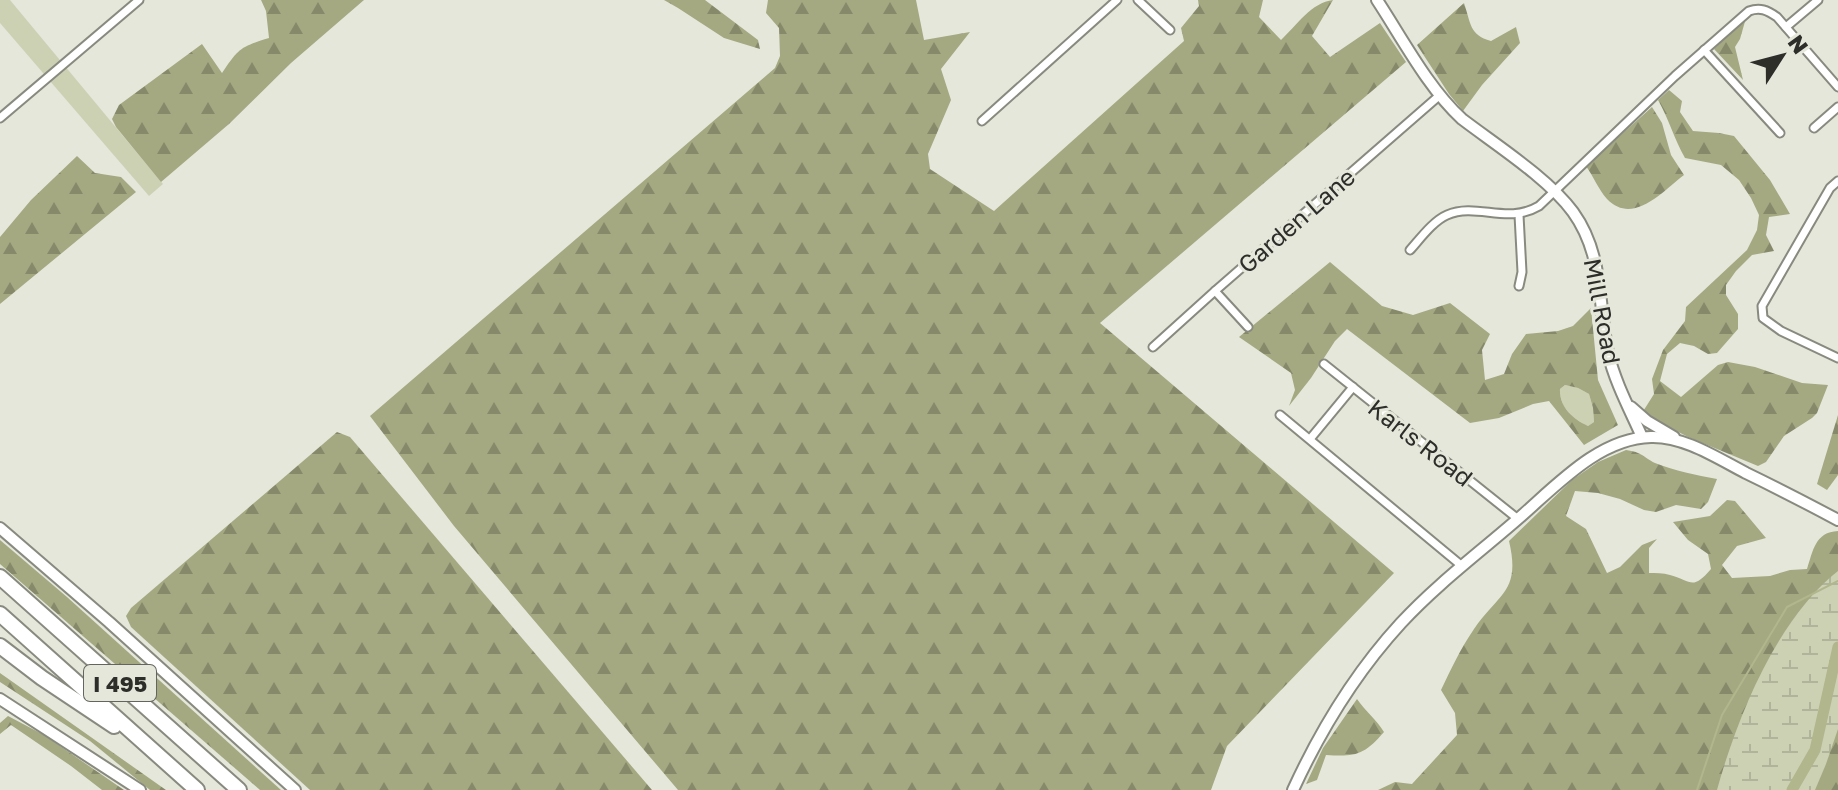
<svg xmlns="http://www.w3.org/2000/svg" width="1838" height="790" font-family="'Golos Text',sans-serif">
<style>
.green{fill:#cdd1b4}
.forest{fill:url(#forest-firs);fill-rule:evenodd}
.wetland{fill:url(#wetland-marsh)}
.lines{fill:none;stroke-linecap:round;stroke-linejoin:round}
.stream{stroke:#b2b68d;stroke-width:2}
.river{stroke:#b2b68d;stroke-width:11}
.minor-casing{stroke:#898a7f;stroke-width:11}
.secondary-casing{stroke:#898a7f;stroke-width:14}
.motorway-casing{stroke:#898a7f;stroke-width:18}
.minor{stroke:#fff;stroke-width:7}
.secondary{stroke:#fff;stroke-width:10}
.motorway{stroke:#fff;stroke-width:14}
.labels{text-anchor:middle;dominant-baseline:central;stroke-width:6;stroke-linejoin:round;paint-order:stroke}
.shield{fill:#e5e7db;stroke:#64655e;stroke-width:2}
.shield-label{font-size:22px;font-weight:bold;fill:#2d2d29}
.street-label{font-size:24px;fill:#2d2d29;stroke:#e5e7db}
</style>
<defs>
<pattern id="forest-firs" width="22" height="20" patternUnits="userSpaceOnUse" patternTransform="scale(2)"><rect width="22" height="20" fill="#a5a981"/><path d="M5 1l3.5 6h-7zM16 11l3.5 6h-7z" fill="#878a6a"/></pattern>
<pattern id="wetland-marsh" width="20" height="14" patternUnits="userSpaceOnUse" patternTransform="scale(2)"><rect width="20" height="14" fill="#cdd1b4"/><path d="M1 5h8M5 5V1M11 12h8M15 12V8" fill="none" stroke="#b0b49b"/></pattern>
</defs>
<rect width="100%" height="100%" fill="#e5e7db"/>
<g class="green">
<polygon points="0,0 10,0 163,184 149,196 0,23"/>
<path d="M1565,385L1578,388L1589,394L1593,408L1594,422L1588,426C1573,419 1559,407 1560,389Z"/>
</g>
<g class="forest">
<path d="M261,0H364L291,63L229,124L161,182L116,127L112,119L119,105L202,44L222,73C239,48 240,47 269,38L266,11Z"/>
<polygon points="664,0 705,0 758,40 760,49 724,38 678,8"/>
<path d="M768,0H916L924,40L970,32L941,69L951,100L928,154L930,169L994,211L1184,41L1181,28L1199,6L1198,0H1263L1259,17L1281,40C1296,26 1312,2 1333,0L1312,36L1330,57L1380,23L1406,62L1100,323L1394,573L1227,746L1211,790H678L454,526L370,416L775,68L780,56L779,28L766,13Z"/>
<path d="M1464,3C1471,23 1469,35 1491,41L1516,27L1520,43L1482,85L1463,111L1449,94L1417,45Z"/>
<polygon points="1746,18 1740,39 1735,47 1743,80 1714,49"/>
<path d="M1669,90L1682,101L1680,112L1693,131L1719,133L1734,136L1770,180L1790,214L1769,217L1766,235L1774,251L1752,255L1736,271L1726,285V295L1738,314V329L1717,353L1708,354L1694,346L1680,343L1667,354L1660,381L1681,397L1718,365L1728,362L1755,367L1802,383L1828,385L1817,413L1812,418L1784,436L1766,462L1758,466L1688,437L1642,413L1654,394L1652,379L1663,350L1685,321L1686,307L1747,250L1757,230L1759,215L1751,198L1739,180L1721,165L1685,158C1674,139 1669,119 1658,100Z"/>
<path d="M1652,107L1662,123L1671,155L1684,175C1663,191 1633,226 1607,199C1599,190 1593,176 1586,166Z"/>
<polygon points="77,156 95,173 121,177 136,192 0,304 0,237 31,200"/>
<path d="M1330,262L1382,306L1413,315L1450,303L1490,334L1482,350L1485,380L1504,374L1512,354L1526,334L1558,331L1573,326L1591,308L1598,380L1618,425L1584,445L1549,401L1533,404L1499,418L1470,423L1347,329L1335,341L1311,378L1289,406L1295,390L1291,373L1239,337ZM1565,385L1578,388L1589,394L1593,408L1594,422L1588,426C1573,419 1559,407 1560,389Z"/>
<polygon points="1838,415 1838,475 1827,490 1817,484"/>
<polygon points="337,432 350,437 652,790 310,790 131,627 126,616 131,608"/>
<path d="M1626,450C1642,452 1643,457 1655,463C1675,471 1696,475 1717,479L1708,502L1701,509L1676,505L1656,512L1644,510L1620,499L1598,493L1575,491L1566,516L1586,529L1607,573L1620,567L1642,545L1657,539L1649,548V573C1656,573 1663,573 1670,575C1692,581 1692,591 1711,569L1708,554L1688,540L1673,522L1710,516L1727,500L1735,501L1766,538L1737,546L1722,565L1732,578L1770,576L1790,570L1807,569C1813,551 1815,532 1838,531V790H1378L1395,782L1412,784L1457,735L1455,713L1441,690C1451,669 1461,648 1474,629C1499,593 1521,592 1509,541L1572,480L1598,462Z"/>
<polygon points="0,540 67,597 281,790 260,790 0,564"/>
<polygon points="0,673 166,790 150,790 90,741 0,682"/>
<path d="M1357,699C1365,711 1377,720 1384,732C1364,755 1356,757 1326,755L1317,780L1306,784L1323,748Z"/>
<polygon points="8,716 44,735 124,790 102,790 71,766 11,725 0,734 0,723"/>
</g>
<path class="wetland" d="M1838,571V729L1826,764L1815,790H1717C1737,717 1777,619 1838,571Z"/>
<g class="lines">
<polyline class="stream" points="1697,790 1722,715 1787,607 1838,581"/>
<polyline class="river" points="1792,790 1815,750 1838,647"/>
<g class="minor-casing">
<g id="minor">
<polyline points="1138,0 1170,30"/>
<polyline points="1786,27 1818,0"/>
<polyline points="1704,50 1780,133"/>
<polyline points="0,118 139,0"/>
<polyline points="982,121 1117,0"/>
<polyline points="1814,128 1838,107"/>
<polyline points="1838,181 1830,188 1762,306 1763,318 1781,331 1838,358"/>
<polyline points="1519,215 1522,272 1519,286"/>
<path d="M1410,250C1420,239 1433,221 1447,215C1477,202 1507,225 1539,206L1675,76L1749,11C1760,7 1767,10 1777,17L1838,87"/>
<polyline points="1215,291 1248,327"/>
<polyline points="1153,347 1215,291 1440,95"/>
<polyline points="1324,364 1518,519"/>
<polyline points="1280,415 1462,566"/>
<polyline points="1310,439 1353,387"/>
</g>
</g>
<g class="secondary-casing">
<g id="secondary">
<path d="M1377,0C1402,38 1428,88 1462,119C1496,145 1548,178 1573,212C1604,255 1598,304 1608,353C1615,382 1630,410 1642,437"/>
<polyline points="1631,407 1647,421 1674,437"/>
<polyline points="0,528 109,622 295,790"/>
<polyline points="0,699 140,790"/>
<path d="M1293,790C1321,729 1356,672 1401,623C1437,584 1480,552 1519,518C1556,486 1599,438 1651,437C1684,436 1717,458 1746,473C1777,488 1808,504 1838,520"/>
</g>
</g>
<g class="motorway-casing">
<g id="motorway">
<polyline points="0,577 239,790"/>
<polyline points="0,614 197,790"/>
<polyline points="0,646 42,678 114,726"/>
</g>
</g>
<use href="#minor" class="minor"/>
<use href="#secondary" class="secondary"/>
<use href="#motorway" class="motorway"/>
</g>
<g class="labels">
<rect class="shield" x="84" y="665" width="72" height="36" rx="6"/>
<g class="shield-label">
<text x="120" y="683">I 495</text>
</g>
<g class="street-label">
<text transform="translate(1296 220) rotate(-41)">Garden Lane</text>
<text transform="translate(1603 311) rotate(79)">Mill Road</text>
<text transform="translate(1421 442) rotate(38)">Karls Road</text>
</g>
</g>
<g transform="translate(1782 56) rotate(54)" stroke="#e5e7db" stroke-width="6" paint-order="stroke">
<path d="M0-6L14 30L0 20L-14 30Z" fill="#2d2d29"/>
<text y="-12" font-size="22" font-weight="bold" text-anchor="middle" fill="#2d2d29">N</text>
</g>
</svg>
